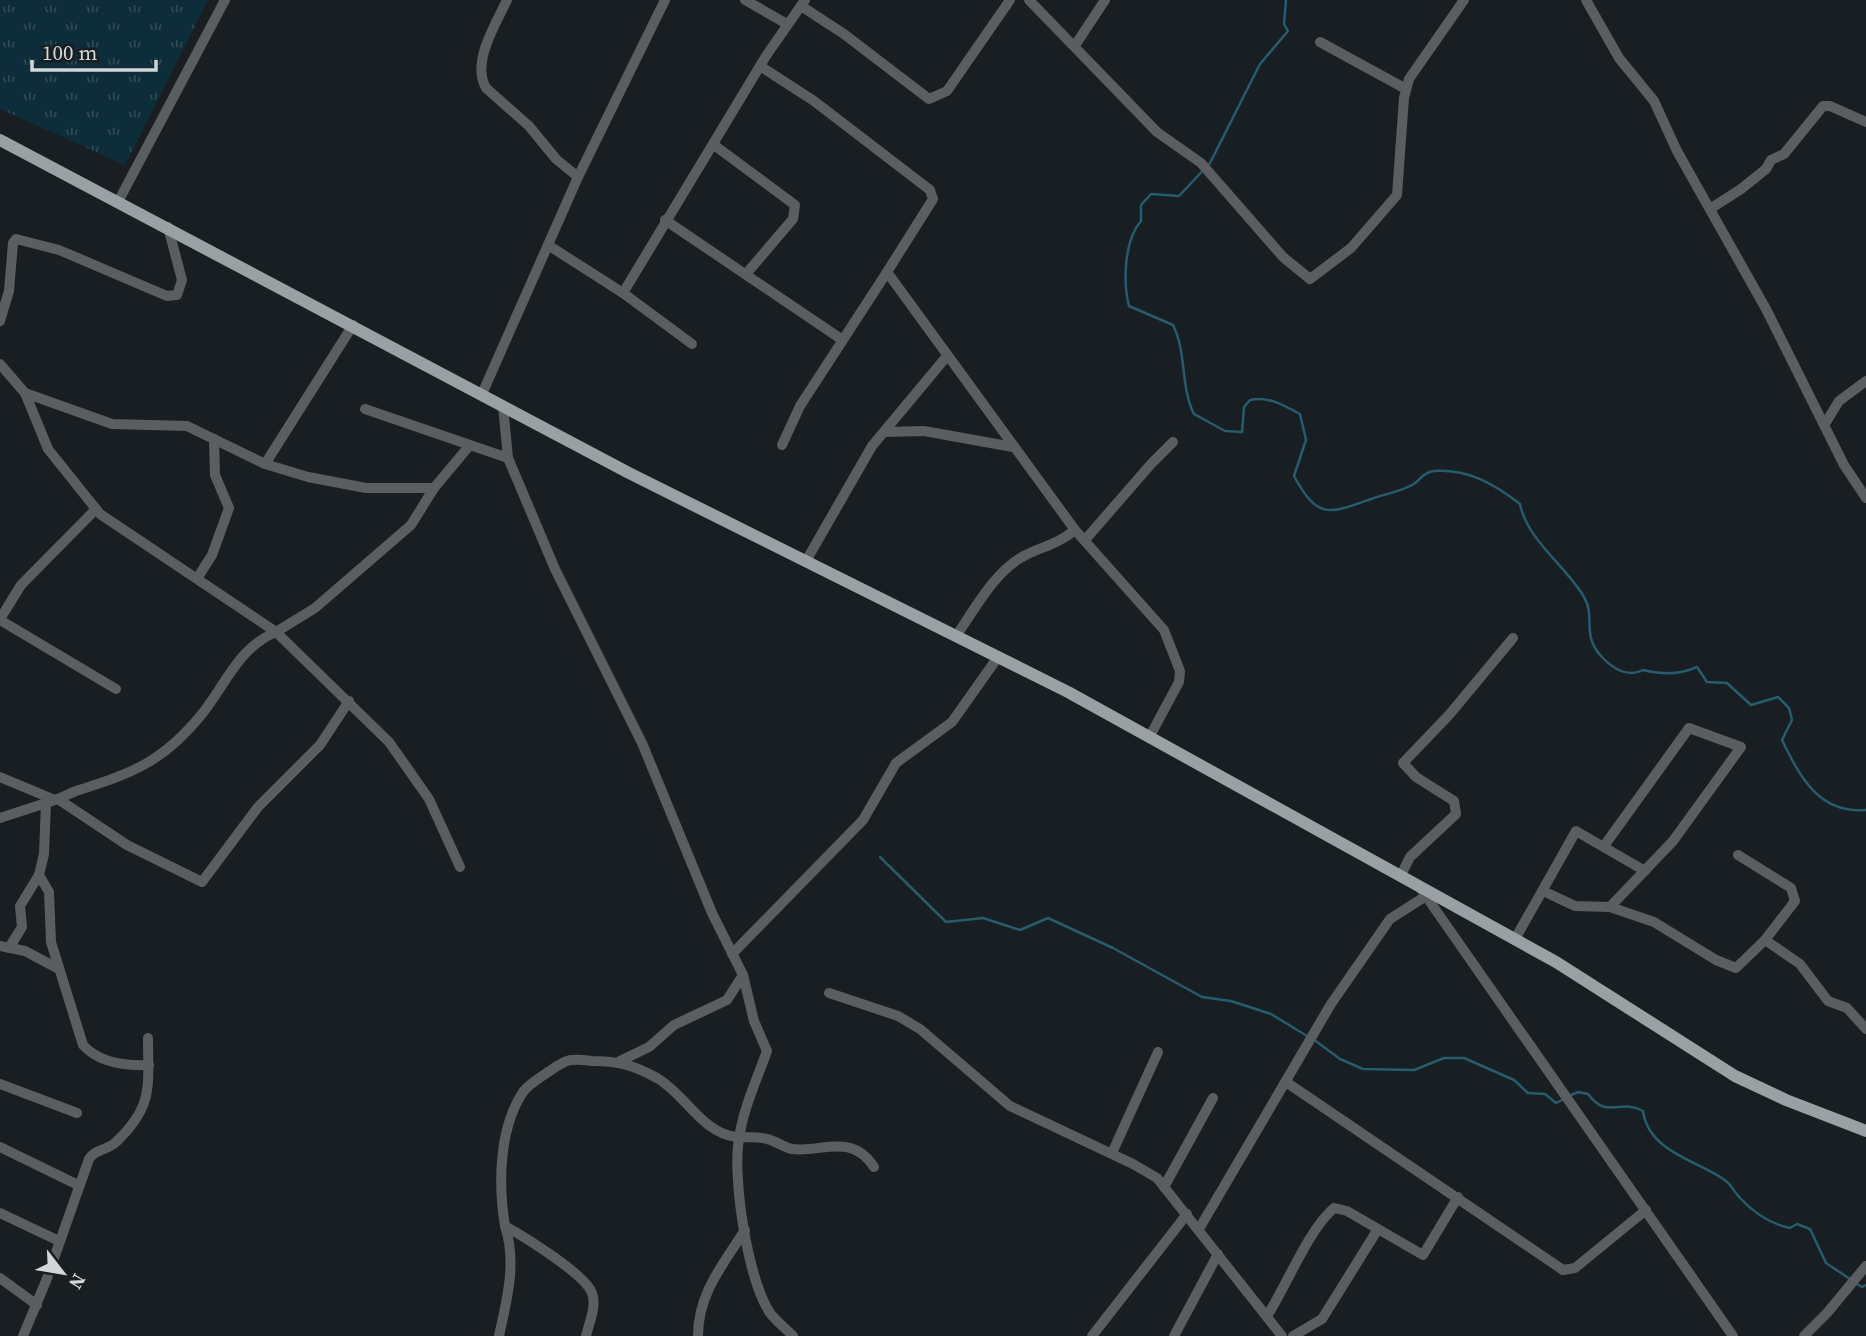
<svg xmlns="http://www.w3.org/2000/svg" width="1866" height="1336" font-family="'Source Serif 4',serif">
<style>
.grass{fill:url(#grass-tufts)}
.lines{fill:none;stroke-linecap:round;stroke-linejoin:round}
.stream{stroke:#255c70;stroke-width:2.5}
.minor{stroke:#5b5e60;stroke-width:10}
.major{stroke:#9aa1a4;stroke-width:12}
</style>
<defs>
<pattern id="grass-tufts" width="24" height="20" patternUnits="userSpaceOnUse" patternTransform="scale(1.75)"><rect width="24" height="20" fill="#0c2d39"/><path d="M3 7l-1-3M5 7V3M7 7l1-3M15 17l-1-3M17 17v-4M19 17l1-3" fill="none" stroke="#2e4b55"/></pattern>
</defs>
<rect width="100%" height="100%" fill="#181e21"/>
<polygon class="grass" points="0,0 208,0 125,165 0,109"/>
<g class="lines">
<g class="stream">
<path d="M1286,0L1284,24L1288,31L1260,64L1210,163L1179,196L1151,194L1141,205V221C1124,240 1123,282 1129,306L1173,325C1187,353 1180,386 1194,414L1225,431L1242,432L1244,407L1250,400C1269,396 1283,405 1300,414L1306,440L1294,476C1318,520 1329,514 1371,499C1385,494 1399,492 1412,485C1420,481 1423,472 1434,471C1468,469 1493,483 1520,504C1527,540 1566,566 1584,597C1596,617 1581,634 1601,656C1613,669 1627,678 1643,670C1662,675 1679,675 1697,667L1707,682L1727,683L1751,705L1778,697L1789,708L1792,720L1782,740C1800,777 1819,814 1866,810"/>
<polyline points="880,857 946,922 983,918 1020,930 1048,918 1113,948 1202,997 1231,1001 1271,1014 1307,1036"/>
<polyline points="1313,1039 1340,1059 1363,1069 1414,1070 1444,1058 1464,1058 1514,1080 1528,1093 1545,1094 1556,1103 1562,1100"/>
<path d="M1569,1096L1578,1092L1588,1094C1607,1120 1620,1098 1643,1111C1649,1153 1698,1160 1726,1181C1732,1186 1735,1193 1740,1198C1753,1212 1771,1224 1790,1228L1797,1224L1810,1229L1826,1263L1850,1279"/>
<polyline points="1855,1283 1862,1287 1866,1285"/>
</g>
<g class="minor">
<path d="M507,0C496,24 471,62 486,88L529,126L556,159L578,177"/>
<polyline points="745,0 787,24"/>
<polyline points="1029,0 1157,132 1201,163 1283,257 1310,279 1351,248 1397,195 1404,98 1409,79 1464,0"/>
<polyline points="1586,0 1619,58 1654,101 1677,151 1766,309 1844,465 1866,498"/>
<polyline points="801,6 844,34 929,99 947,91 1010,0"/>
<polyline points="1320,42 1406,89"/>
<polyline points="1076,44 1105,0"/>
<polyline points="760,66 814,101 930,190 933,199 887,272"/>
<polyline points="714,145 795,205 793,219 746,274"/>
<polyline points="119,200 225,0"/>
<polyline points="1710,209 1741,189 1766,169 1771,160 1784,154 1823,106 1830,106 1866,122"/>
<polyline points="665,220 841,339"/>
<polyline points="548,245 623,293 692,344"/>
<polyline points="623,293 766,56 805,0"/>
<polyline points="0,321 9,291 13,243 16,239 59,250 167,296 177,295 182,280 168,227"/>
<polyline points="0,364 25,393"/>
<polyline points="482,394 578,177 665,0"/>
<path d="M503,406L508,458L555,569L642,743L712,913L743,975L754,1021L767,1051C757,1079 743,1109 739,1139C732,1178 748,1280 770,1313C776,1321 786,1329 793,1336"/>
<polyline points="365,409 470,445"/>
<polyline points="1825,424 1839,401 1866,381"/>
<polyline points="884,432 924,431 1013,447"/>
<polyline points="782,445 800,406 887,272 1075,530 1164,630 1180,671 1179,682 1150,736"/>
<polyline points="265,464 353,325"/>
<polyline points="1085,540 1151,464 1173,442"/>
<polyline points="806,561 872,446 947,356"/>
<polyline points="198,577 212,555 229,508 215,475 214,439"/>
<polyline points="0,619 21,585 96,509"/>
<polyline points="0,620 116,689"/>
<path d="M956,636C975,609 993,574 1022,557C1042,546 1055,546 1075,530"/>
<polyline points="0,777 55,800"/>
<polyline points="58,799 127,845 202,882 258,807 320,745 349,701"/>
<path d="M46,803C57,800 66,795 76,791C133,773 163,762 202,714C226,684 238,648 276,632L100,514L48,449L25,393L112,424L187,426L265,464L308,477L366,488H434"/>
<path d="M0,818L46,803L44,854L39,875L49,892L51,942L83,1045C99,1063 126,1066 149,1065"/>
<polyline points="460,867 429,799 389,742 276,632 315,608 411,525 434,488 470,445 508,458"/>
<polyline points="1401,875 1410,857 1456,814 1454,801 1416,777 1403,763 1449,715 1513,638"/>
<polyline points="1421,889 1733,1336"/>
<polyline points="1543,891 1575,906 1610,907 1673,841 1741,747 1689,728 1604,846"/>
<polyline points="1610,907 1654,922 1716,960 1736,968 1765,940 1795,901 1791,888 1738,855"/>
<polyline points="1515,939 1576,831 1645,871"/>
<polyline points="1765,940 1800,964 1828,1001 1847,1008 1866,1029"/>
<polyline points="0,946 25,951 59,969"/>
<polyline points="9,948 22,927 20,906 39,875"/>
<polyline points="732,954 863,820 896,763 952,722 998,657"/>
<polyline points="829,993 898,1016 920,1029 1010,1106 1133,1164 1157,1178 1282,1336"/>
<polyline points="620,1061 649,1047 674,1025 727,1000 743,975"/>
<polyline points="1286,1082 1563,1270 1575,1268 1646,1210"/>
<polyline points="0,1084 77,1113"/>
<polyline points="0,1147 78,1185"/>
<polyline points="1112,1153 1158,1052"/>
<polyline points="1164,1187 1213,1098"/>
<polyline points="0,1213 59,1241"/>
<polyline points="1199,1229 1331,1004 1390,919 1426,896"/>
<polyline points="1378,1229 1423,1255 1458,1197"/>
<polyline points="0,1278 37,1305"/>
<path d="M1267,1316C1286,1287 1308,1230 1334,1208L1347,1211L1378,1229L1322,1319L1293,1336"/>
<path d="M23,1336L46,1281L89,1159C95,1149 108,1150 116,1142C154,1106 148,1086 148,1038"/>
<path d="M499,1336C507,1299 517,1263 505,1226"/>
<path d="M586,1336C589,1323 597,1306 592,1293C585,1274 523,1236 505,1226C498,1184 499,1128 523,1092C529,1084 540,1078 548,1072C554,1068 563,1061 571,1060C578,1059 585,1060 592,1061C619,1061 633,1065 657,1078C686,1095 702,1133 736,1137C747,1138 756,1136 767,1139C776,1141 783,1147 792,1149C821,1153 851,1132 874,1167"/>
<path d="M698,1336C698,1293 723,1265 745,1230"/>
<polyline points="1092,1336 1187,1214"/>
<polyline points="1174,1336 1218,1254"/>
<polyline points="1804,1336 1827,1313 1866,1266"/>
</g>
<polyline class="major" points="0,140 629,473 1068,692 1556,962 1735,1076 1786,1100 1866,1131"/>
</g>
<g transform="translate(63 1273) rotate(121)" stroke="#181e21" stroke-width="5" paint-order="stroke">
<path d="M0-5L12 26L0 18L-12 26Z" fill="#d2d6d8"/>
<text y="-10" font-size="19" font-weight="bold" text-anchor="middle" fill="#d2d6d8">N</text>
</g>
<path d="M32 60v10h124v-10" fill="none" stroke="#d2d6d8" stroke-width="3.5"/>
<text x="42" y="60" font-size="21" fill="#d2d6d8" stroke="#181e21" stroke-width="5" paint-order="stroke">100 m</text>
</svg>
